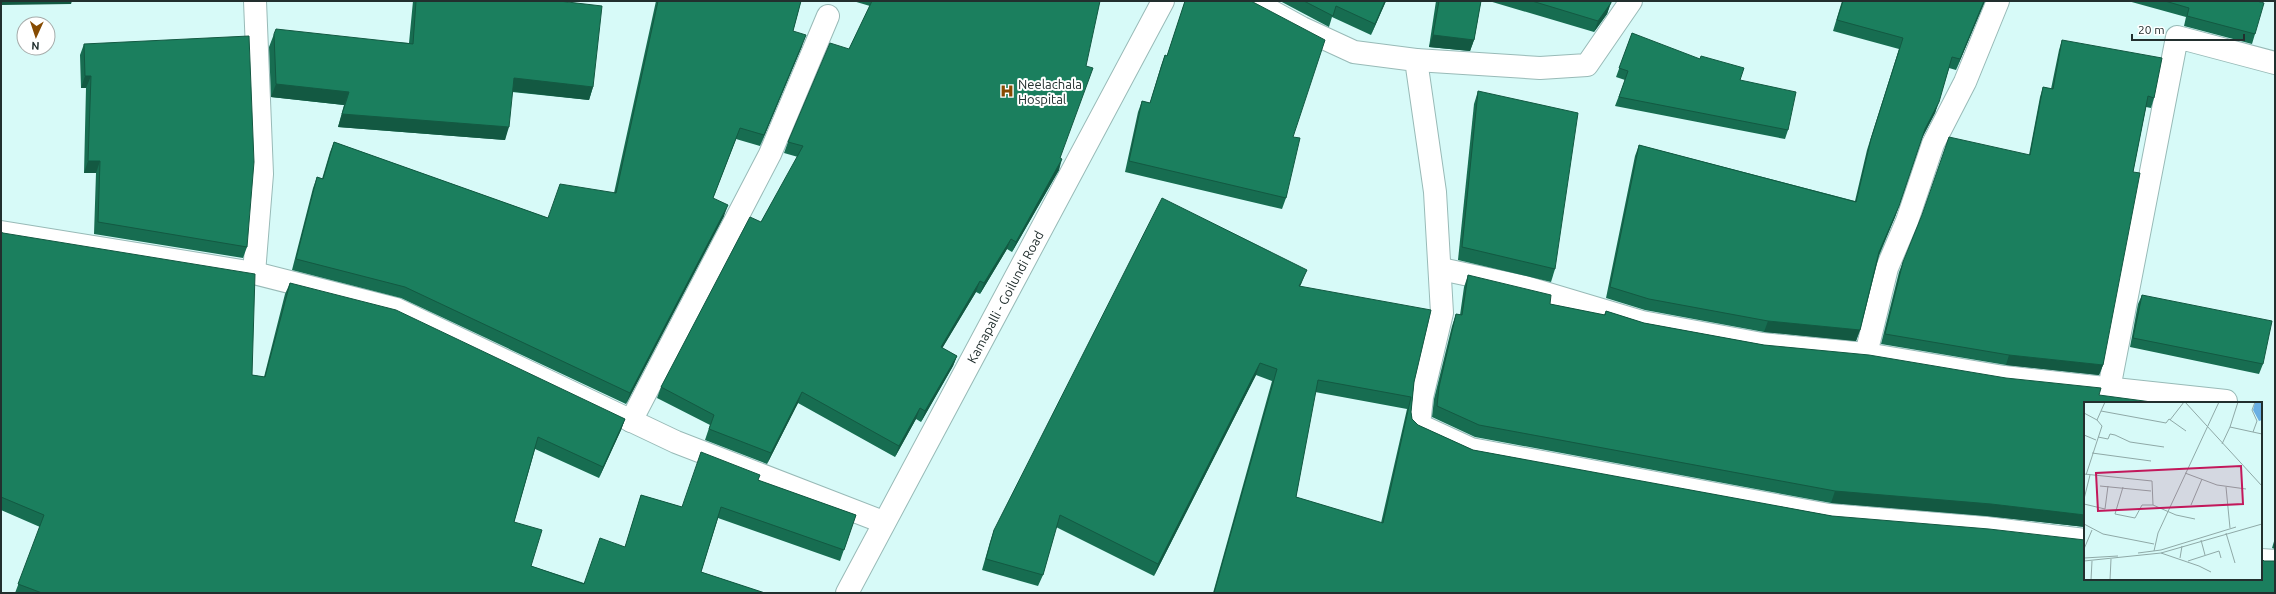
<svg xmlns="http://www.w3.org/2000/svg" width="2276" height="594" font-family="Ubuntu,sans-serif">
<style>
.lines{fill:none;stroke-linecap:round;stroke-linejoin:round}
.minor-casing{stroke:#98bab7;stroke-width:24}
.tertiary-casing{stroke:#98bab7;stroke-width:24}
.minor{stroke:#fff;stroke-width:22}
.tertiary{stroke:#fff;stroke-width:22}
.wall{fill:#176d51;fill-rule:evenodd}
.shaded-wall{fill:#135942}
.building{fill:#1b7f5e;stroke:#135942;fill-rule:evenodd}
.labels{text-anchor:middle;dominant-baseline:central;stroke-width:4;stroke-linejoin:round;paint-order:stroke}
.poi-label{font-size:13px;fill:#222f2e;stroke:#fff;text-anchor:start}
.street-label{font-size:13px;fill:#222f2e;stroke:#fff}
.inset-road{fill:none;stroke:#8fa9a7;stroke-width:1}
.view{fill:#c2185b;fill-opacity:0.15;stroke:#c2185b;stroke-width:2}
.inset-edge{fill:none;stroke:#222f2e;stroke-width:2}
</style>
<rect width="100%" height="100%" fill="#d7faf8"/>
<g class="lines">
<g class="minor-casing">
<g id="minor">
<polyline points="1253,1 1302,28 1354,52 1416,60 1435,192 1442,313 1422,397 1419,425 1471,449 1829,515 1986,528 2085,540"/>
<polyline points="1416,60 1540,68 1587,65 1631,1"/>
<polyline points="1,232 254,273 396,309 676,442 883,522"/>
<polyline points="1441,269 1525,287 1642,322 1762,344 1866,354 2004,377 2226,401"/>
<polyline points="254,273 262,174 255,1"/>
<polyline points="1866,354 1887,268 1907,221 1933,144 1965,82 1998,1"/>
<polyline points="2109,389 2177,37 2275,63"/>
<polyline points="631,421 770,154 828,16"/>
<polyline points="2261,560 2275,561"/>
</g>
</g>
<g class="tertiary-casing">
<polyline id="tertiary" points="847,593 1163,1"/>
</g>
<use href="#minor" class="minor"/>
<use href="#tertiary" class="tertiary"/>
</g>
<g class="wall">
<polygon points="413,1 559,1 593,87 589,100 512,92 505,140 338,127 344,105 271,97 269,47 274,34 409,43"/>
<polygon points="656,1 801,1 793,31 802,46 760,146 736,139 713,198 724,216 626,404 401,298 292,270 313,188 317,177 322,179 330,152 334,142 548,218 614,193"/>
<polygon points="853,1 1100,1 1060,158 1059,170 1012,252 1007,249 980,294 976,292 942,348 957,356 953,366 921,422 916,419 895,457 798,403 767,464 705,440 710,425 657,398 661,387 761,222 798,157 784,153 788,142 849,49 870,6"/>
<polygon points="1185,1 1251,1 1293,137 1286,198 1282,209 1125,172 1138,112 1142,101 1150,103 1161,66 1165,55 1167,56"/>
<polygon points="1280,1 1386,1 1371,35 1332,17 1329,27"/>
<polygon points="1436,1 1481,1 1474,40 1470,51 1429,47"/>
<polygon points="1489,1 1611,1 1607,14 1594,32"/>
<polygon points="1842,1 1985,1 1956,70 1949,68 1935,113 1922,138 1895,217 1879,256 1860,330 1856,341 1764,332 1645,310 1606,298 1635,156 1639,145 1855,201 1867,150 1899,49 1833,31"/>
<polygon points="2128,1 2257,1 2255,34 2252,44 2184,26 2186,17"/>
<polygon points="1632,33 1740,80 1788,130 1785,139 1615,106 1625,80 1616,77"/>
<polygon points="2062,40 2154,98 2151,108 2146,107 2133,172 2103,365 2099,375 2006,365 1881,344 1899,272 1903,262 2029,155 2040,97 2043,87 2051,89 2059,50"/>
<polygon points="84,44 247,247 243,258 94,234 96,173 84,173 86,88 81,88 80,55"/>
<polygon points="1478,91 1555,269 1551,282 1458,260 1474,104"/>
<polygon points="1,232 252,375 264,377 285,294 290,283 625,419 621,430 599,478 535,449 514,522 531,566 584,583 625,547 641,495 682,507 758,480 856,515 840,561 718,518 701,572 765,593 15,593 40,527 1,510"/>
<polygon points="1468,275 1550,304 1604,315 1606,311 1644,323 1764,345 2099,395 2085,403 2085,527 1987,516 1831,503 1475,437 1432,417 1434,399 1452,326 1456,314 1460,315 1464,287"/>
<path d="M1302,282L1300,286L1414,382L1411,412L1412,419L1418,425L1473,450L1832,516L2275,593H1213L1272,381L1256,375L1154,576L1056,527L1043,575L1038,586L982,570L990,542L994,530ZM1315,392L1407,409L1381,523L1296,497Z"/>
<polygon points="2142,295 2263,364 2259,374 2130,347 2138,304"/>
<polygon points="2275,538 2275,549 2272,548"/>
</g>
<g class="shaded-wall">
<polygon points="1,1 72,1 71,4 1,5"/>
<polygon points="1385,1 1386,1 1371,35 1375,24"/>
<polygon points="1984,1 1985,1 1956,70 1960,59"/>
<polygon points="1611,3 1607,14 1594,32 1598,21"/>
<polygon points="806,35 802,46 760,146 764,135"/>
<polygon points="1433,35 1474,40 1470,51 1429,47"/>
<polygon points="85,76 91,76 86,88 81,88"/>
<polygon points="514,78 593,87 589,100 509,91"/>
<polygon points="276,84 349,92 344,105 271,97"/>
<polygon points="1939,102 1935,113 1921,140 1925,129"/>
<polygon points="342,114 509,127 505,140 338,127"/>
<polygon points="1062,159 1059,170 1012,252 1016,242"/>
<polygon points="88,161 100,161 96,173 84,173"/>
<polygon points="728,205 724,216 626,404 630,393"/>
<polygon points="1899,206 1895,217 1875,263 1879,252"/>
<polygon points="1011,239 1007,249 980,294 984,283"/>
<polygon points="1307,270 1302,282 1294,298 1299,286"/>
<polygon points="980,281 976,292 937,357 941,347"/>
<polygon points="1768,321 1860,330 1856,341 1764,332"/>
<polygon points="2009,355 2103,365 2099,375 2006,365"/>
<polygon points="957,356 953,366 921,422 925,411"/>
<polygon points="1260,363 1256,375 1154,576 1158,564"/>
<polygon points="802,392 798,403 767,464 771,453"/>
<polygon points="920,408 916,419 895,457 899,446"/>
<polygon points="625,419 621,430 599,478 603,467"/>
<polygon points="1835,491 1991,504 2085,515 2085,527 1987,516 1831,503"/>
</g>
<g class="building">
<polygon points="416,1 559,1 602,6 593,87 514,78 509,127 342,114 349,92 276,84 274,34 276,29 413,44"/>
<polygon points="658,1 801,1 793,31 806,35 764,135 740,128 713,198 728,205 630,393 405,287 296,259 317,177 323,179 334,142 548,218 560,184 616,193"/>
<polygon points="872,1 1100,1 1086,66 1093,68 1060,158 1062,159 1016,242 1011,239 984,283 980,281 941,347 957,356 925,411 920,408 899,446 802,392 771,453 709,429 714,415 661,387 750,217 761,222 803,146 788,142 830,43 849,49"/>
<polygon points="1185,1 1251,1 1325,40 1293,137 1300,138 1286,198 1129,161 1142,101 1150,103 1165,55 1167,56"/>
<polygon points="1304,1 1385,1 1375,24 1336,6 1333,16"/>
<polygon points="1439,1 1481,1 1474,40 1433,35"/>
<polygon points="1532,1 1611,1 1611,3 1598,21"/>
<polygon points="1843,1 1984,1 1960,59 1952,57 1939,102 1925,129 1899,206 1879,252 1860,330 1768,321 1649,299 1610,287 1639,145 1856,202 1871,139 1903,38 1837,20"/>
<polygon points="2165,1 2257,1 2264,3 2255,34 2187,16 2189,8"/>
<polygon points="1632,33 1700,59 1701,56 1744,68 1740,80 1796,92 1788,130 1619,97 1628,71 1619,68"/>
<polygon points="249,36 254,162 247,247 98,222 100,161 88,161 91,76 85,76 84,44"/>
<polygon points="2062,40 2162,58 2154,98 2148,96 2133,172 2140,173 2103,365 2009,355 1885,334 1903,262 1922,215 1949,137 2030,155 2043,87 2053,89"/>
<polygon points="1478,91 1578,113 1555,269 1462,247"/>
<path d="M1162,198L1307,270L1299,286L1431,310L1414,382L1411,412L1412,419L1418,425L1473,450L1832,516L1989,529L2085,540V579H2261V558L2264,561H2275V593H1214L1277,369L1260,363L1158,564L1060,515L1043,575L986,559L994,530ZM1318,380L1411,397L1383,523L1296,497Z"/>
<polygon points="1,232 3,233 255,274 252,375 265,377 290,283 396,310 625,419 603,467 538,437 514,522 542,530 531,566 584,584 600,538 625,547 641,495 682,507 701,452 760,475 758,480 856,515 844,550 721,507 701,572 765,593 42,593 18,584 44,515 1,497"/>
<polygon points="1468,275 1551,295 1550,304 1605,315 1606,311 1644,323 1764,345 1869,355 2006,378 2101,388 2099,395 2159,403 2085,403 2085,515 1991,504 1835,491 1479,425 1437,406 1439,387 1456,314 1462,315"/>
<polygon points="2142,295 2272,321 2263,364 2133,338"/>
</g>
<defs>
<g id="hospital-bare" transform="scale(1.08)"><path d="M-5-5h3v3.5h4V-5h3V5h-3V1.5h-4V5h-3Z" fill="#864b02" stroke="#fff" stroke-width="2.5" paint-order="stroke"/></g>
</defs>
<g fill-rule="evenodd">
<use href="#hospital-bare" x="1007" y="91"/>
</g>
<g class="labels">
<g class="poi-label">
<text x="1018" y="84">Neelachala<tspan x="1018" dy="15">Hospital</tspan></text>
</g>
<g class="street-label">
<text transform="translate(1005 297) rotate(-62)">Kamapalli - Goilundi Road</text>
</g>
</g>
<g transform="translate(2084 402)">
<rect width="178" height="178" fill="#d7faf8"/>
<path d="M171,0H178V18L175,19L169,8Z" fill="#6aafe3"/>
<path class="inset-road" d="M101,0L178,84M17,9L82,21L85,17L102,29M0,11L13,18M86,18L100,0M146,25L154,0M169,30L173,19L168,8L171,0M0,33L12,38M14,35L24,37L26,32L31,33L46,40L80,45M138,42L146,25L178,32M8,51L67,59M101,71L133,83L162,87M0,72L68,79L69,103L92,113L111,117M2,73L18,24L13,18L21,0M16,84L67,89M39,85L31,112L51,116L58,103H69M142,85L146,126M0,97L6,73M0,102L21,107L24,84M107,103L118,77M0,122L19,132L70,142M142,131L151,161M117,138L121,153M0,147L8,128M70,149L74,131L135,0M54,151L77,148L152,125M77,151L115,164L127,170M0,156L34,154M96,156L98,144M0,159L77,151L178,122M104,159L135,149L137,156M7,178L8,159M26,178L27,157"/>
<path class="view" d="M157,64L159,102L14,109L12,71Z"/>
<rect width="178" height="178" class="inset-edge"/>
</g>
<rect width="2276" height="594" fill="none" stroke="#222f2e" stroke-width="4"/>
<g transform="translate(36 36) rotate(183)"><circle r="19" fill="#ffffff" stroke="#a7acab"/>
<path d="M0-3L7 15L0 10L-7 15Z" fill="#864b02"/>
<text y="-6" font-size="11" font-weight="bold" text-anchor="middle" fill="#222f2e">N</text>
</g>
<path d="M2132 34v6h112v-6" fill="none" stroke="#222f2e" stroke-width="2"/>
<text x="2138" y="34" font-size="12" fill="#222f2e" stroke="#ffffff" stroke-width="3" paint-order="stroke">20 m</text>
</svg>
